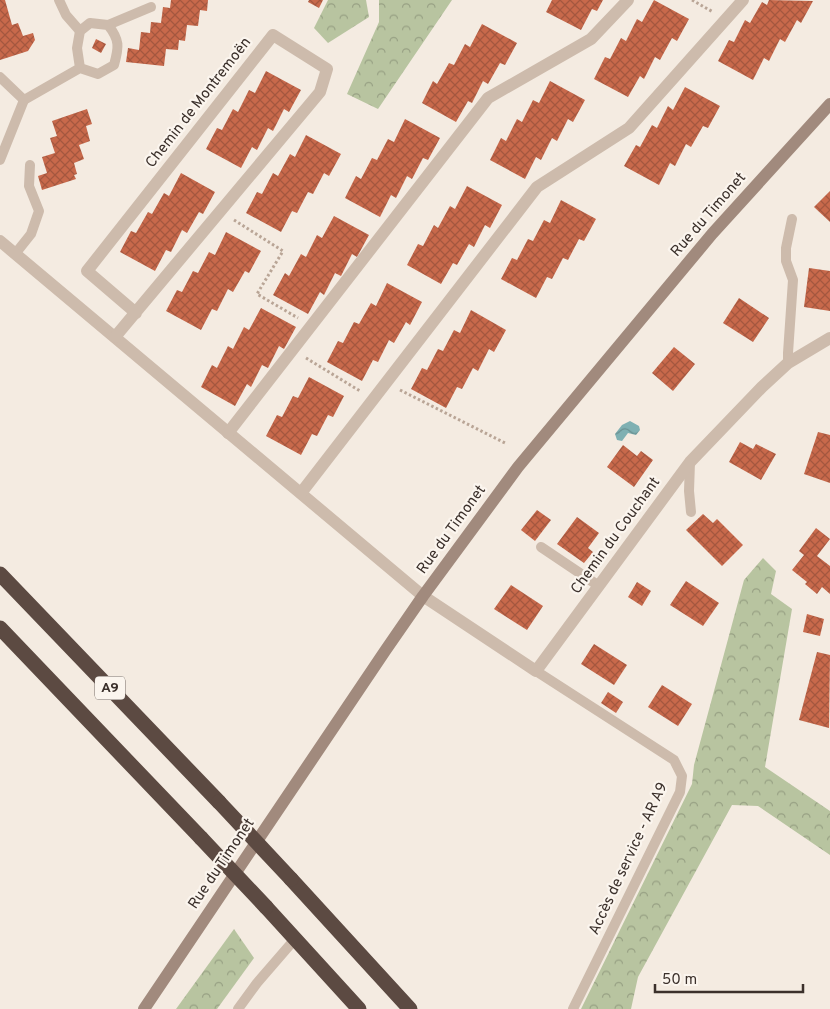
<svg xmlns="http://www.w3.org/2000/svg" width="830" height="1009" font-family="Overpass,sans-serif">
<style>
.forest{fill:url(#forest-crowns)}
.water{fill:url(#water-waves)}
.building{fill:url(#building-cross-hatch)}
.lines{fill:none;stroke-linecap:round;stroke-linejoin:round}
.path{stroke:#b9a596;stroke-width:3;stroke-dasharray:2.5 2.5;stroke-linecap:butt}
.lane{stroke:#cdbbac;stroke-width:10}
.street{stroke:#cdbbac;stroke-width:12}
.secondary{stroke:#a18a7d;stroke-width:12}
.highway{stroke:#5c4a42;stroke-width:15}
.highway-bridge{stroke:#5c4a42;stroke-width:15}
.labels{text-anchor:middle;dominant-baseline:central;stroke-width:4.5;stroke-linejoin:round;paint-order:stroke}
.shield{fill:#fbf5ee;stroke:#756b66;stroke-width:1}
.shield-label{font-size:14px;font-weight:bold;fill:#3b302b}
.street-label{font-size:15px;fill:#3b302b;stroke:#fbf5ee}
</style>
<defs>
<pattern id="forest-crowns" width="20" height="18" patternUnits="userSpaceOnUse" patternTransform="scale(1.25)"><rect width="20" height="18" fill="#b8c4a0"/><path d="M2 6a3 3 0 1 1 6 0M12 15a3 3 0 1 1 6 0" fill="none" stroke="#97a083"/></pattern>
<pattern id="water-waves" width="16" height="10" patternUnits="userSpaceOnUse" patternTransform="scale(1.25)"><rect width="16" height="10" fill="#7fb0b2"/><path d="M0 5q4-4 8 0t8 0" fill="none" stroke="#699091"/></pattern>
<pattern id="building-cross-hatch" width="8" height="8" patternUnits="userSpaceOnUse" patternTransform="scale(1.25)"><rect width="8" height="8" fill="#c8694b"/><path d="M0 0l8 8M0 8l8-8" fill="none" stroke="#a4573f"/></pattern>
</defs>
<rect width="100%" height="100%" fill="#f4ebe1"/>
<g class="forest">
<polygon points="328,0 366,0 369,17 328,43 314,28"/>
<polygon points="379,0 452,0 378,109 347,94 379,22"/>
<polygon points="763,558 776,571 771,594 792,609 765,767 830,811 830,855 758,806 732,805 638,977 631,1009 581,1009 692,784 694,765 744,580"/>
<polygon points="234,929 254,958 217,1009 176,1009"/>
</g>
<polygon class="water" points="630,421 639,426 640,430 636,435 628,433 622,441 617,440 615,434 622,425"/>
<g class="building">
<polygon points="0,0 5,0 12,25 18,23 23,36 33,33 35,40 28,51 0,60"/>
<polygon points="171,0 208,0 207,11 200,10 198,26 187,25 185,41 179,40 178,50 166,49 164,66 126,62 128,48 139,50 141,32 150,33 151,22 161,23 163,7 170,8"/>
<polygon points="309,0 323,0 319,8 308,2"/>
<polygon points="552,0 603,0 597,11 592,9 581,30 546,12"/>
<polygon points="654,0 689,19 677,41 672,38 660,60 655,57 644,79 640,76 628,97 594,79 605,57 610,59 621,38 626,41 637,19 642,22"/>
<polygon points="769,0 813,1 801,23 797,20 785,42 780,39 769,61 764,58 753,80 718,61 729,40 734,42 745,20 750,23 762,2 767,5"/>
<polygon points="482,24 517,43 505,65 500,63 488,84 483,81 472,103 468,101 456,122 422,103 433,81 437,84 449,63 454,65 465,44 470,47"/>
<polygon points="96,39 106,44 101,53 92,48"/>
<polygon points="266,71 301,90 289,112 284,109 273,131 268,128 257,150 252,147 241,168 206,149 217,128 222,130 233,109 238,112 249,90 255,93"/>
<polygon points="550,81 585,100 573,122 568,119 557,141 552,138 541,160 536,157 525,179 490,160 501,138 506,141 517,119 522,122 533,100 539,103"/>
<polygon points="685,87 720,106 708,128 703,126 691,147 686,144 675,166 670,163 659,185 624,166 636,145 640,147 652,125 657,128 668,106 673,110"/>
<polygon points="87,109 92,124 86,126 90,141 79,145 84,159 74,163 77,174 74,175 76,179 42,190 38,176 47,173 42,157 55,153 50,138 57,136 52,121"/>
<polygon points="405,119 440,138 428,160 423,158 412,179 407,176 396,198 391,195 380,217 345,198 356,176 361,179 372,158 377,160 388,139 394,142"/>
<polygon points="306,135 341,154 329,176 324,173 313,194 308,192 297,213 292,211 281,232 246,213 257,192 262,194 273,173 278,176 290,154 295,157"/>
<polygon points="181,173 215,192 203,214 199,212 187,233 182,230 171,252 166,250 155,271 120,252 131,231 136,233 148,212 152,214 164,193 169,196"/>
<polygon points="467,186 502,205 490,228 485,225 474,247 469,244 457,265 453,263 441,284 407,265 418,244 423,246 434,225 438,228 450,206 455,209"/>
<polygon points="830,191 830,222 814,207"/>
<polygon points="561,200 596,219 584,241 579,239 568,260 563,258 552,279 547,277 536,298 501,279 512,258 517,260 528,239 533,241 544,220 550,223"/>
<polygon points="334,216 369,235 357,257 352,254 341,276 335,273 324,295 320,292 308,314 273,295 285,273 289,276 301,254 306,257 317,235 322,238"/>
<polygon points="226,232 261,251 249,273 245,271 233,292 228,289 217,311 212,309 201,330 166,311 177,290 182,292 193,271 198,273 209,252 215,255"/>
<polygon points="809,268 830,271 830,311 804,307"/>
<polygon points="387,283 422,302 410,325 406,322 394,343 389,340 378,362 373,360 362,381 327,362 338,341 343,343 354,322 359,324 371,303 376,306"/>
<polygon points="739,298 769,318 753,342 723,323"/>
<polygon points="261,308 296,327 284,349 279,346 268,368 262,365 251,387 247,384 235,406 201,387 212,365 217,368 228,346 233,349 244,327 249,330"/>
<polygon points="471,310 506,330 494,352 489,349 478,371 473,368 462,389 457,387 446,408 411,389 422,368 427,370 438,349 443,351 454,330 460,333"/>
<polygon points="674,347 695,364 673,391 652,373"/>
<polygon points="309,377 344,396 333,417 328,415 317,436 312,434 301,455 266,436 277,415 282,417 293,396 298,398"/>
<polygon points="818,432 830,435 830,483 804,474"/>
<polygon points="740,442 753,449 756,444 776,454 761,480 729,462"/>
<polygon points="623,445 637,456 641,451 653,460 634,487 607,467"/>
<polygon points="537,510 551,520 535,541 521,530"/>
<polygon points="703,514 713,523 717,519 743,545 722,566 686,530"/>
<polygon points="577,517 599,533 588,548 593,552 584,563 557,544"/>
<polygon points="816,528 830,539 817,556 830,566 830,594 822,587 817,594 805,584 807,582 792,570 804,555 799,551"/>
<polygon points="686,581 719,603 703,626 670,605"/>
<polygon points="637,582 651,591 642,606 628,597"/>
<polygon points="511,585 543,606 527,630 494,609"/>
<polygon points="807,614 824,619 820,636 803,632"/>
<polygon points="594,644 627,665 614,685 581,664"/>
<polygon points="817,652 830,655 829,728 799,720"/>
<polygon points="662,685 692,704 678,726 648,707"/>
<polygon points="608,692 623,702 616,713 601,703"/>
</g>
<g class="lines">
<g class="path">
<polyline points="692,0 713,12"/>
<polyline points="234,220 283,251 257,294 298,318"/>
<polyline points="306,358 360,391"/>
<polyline points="400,390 507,444"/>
</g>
<g class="lane">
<polyline points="59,0 66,15 80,31"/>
<polyline points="108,25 151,7"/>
<polyline points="0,77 24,100 0,160"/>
<path d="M24,100L80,68L98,74L114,65C119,47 120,40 108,25L90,23L80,31L77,48L80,68"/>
<polyline points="15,254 31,234 39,211 29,186 30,165"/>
<polyline points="788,363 788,353 793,280 786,261 786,248 792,219"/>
<polyline points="690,462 689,491 691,512"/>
<polyline points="541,547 599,586"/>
<polyline points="536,671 674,760 682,776 680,792 573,1009"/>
<polyline points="238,1009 257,983 295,939"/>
</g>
<g class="street">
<polyline points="0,241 423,596 536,671 690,462 762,387 788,363 830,338"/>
<polyline points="115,337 320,92 327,69 273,35 87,271 136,313"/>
<polyline points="228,433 488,98 591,39 628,0"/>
<polyline points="301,493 537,187 629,128 743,0"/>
</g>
<polyline class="secondary" points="144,1009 385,651 423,596 518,467 712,234 830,104"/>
<g class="highway">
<polyline points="0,574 219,802"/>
<polyline points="0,628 201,838"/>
<polyline points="291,879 410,1009"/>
<polyline points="266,907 359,1009"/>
</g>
<g class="highway-bridge">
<polyline points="219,802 291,879"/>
<polyline points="201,838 266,907"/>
</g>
</g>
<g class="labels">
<rect class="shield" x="95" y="676.5" width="30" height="23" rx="4"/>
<g class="shield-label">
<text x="110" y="688">A9</text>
</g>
<g class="street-label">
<text transform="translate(199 103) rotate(-52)">Chemin de Montremoën</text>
<text transform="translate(709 215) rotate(-49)">Rue du Timonet</text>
<text transform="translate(452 530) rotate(-54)">Rue du Timonet</text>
<text transform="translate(616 536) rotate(-54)">Chemin du Couchant</text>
<text transform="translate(629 859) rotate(-65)">Accès de service - AR A9</text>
<text transform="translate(222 864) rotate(-56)">Rue du Timonet</text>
</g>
</g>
<path d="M655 984v8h148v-8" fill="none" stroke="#3b302b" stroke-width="2.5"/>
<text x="662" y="984" font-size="15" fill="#3b302b" stroke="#fbf5ee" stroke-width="4" paint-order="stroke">50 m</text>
</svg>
